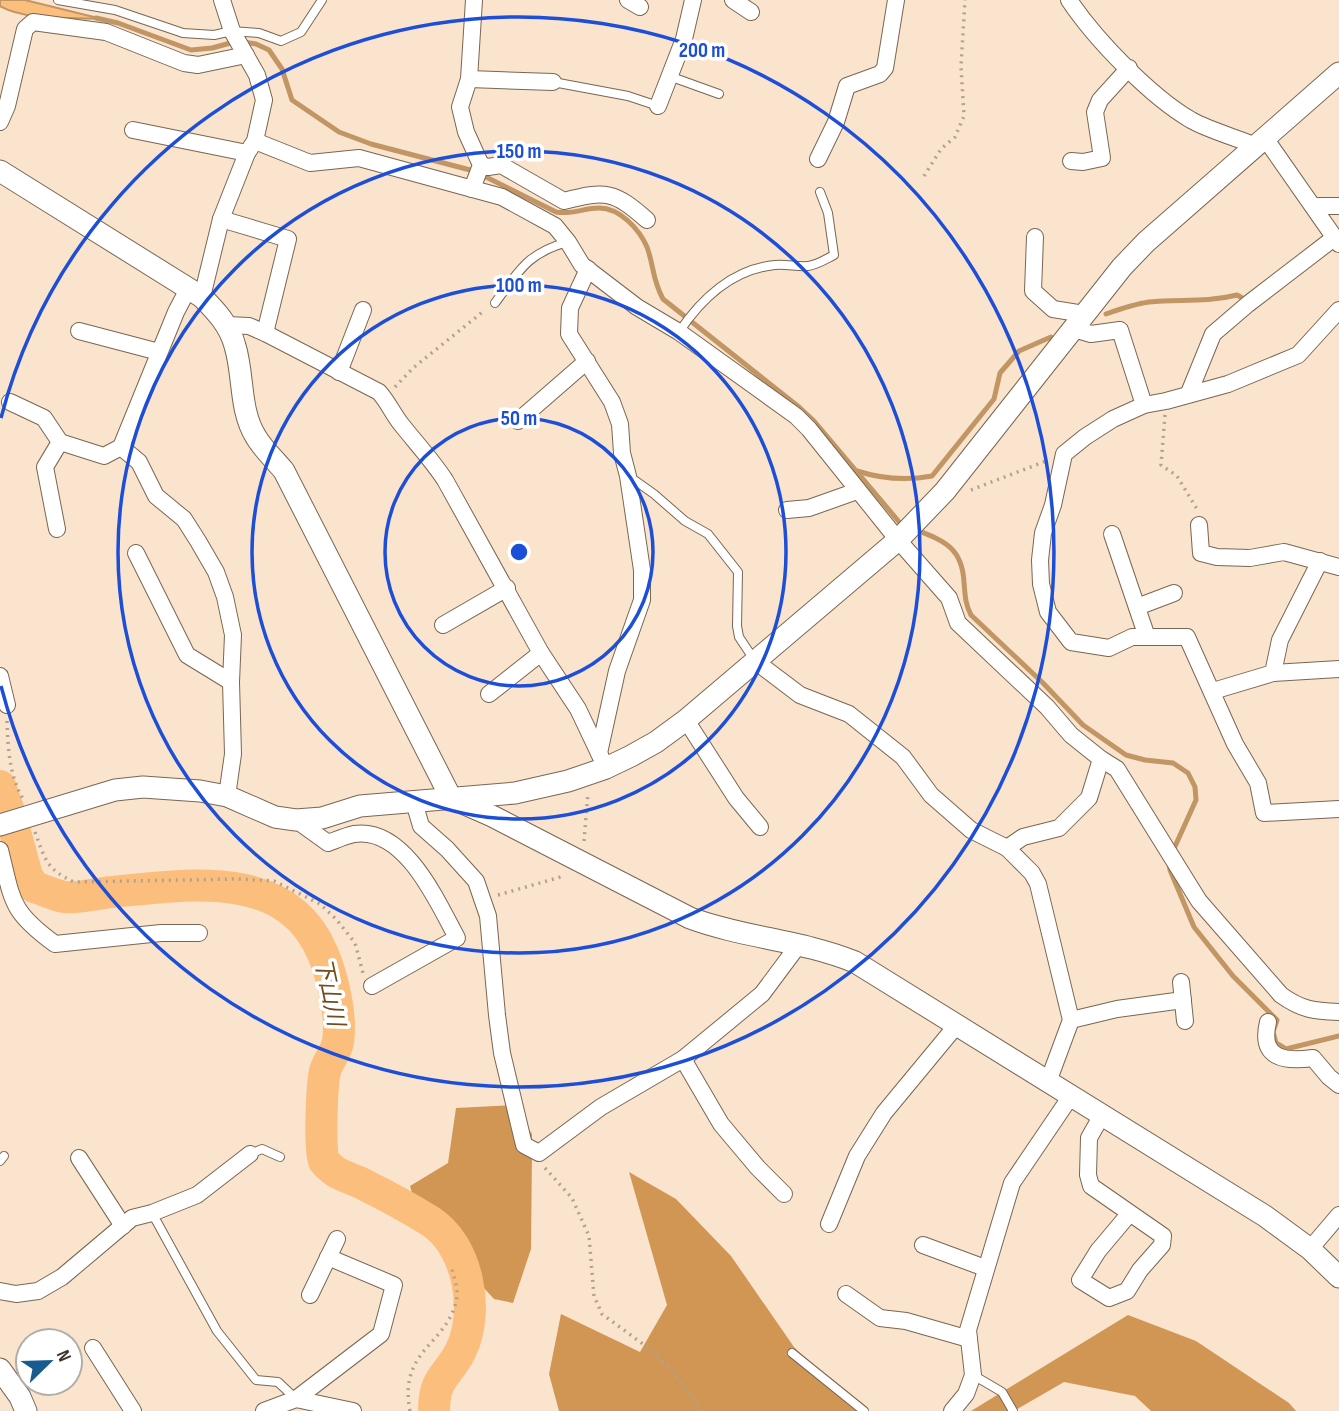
<svg xmlns="http://www.w3.org/2000/svg" width="1339" height="1411" font-family="'Sofia Sans Condensed','Noto Sans JP',sans-serif">
<style>
.forest{fill:#d19654}
.water{fill:#fcbe7c;stroke:#c29564;stroke-width:2}
.lines{fill:none;stroke-linecap:round;stroke-linejoin:round}
.stream{stroke:#c29564;stroke-width:5}
.river{stroke:#fcbe7c;stroke-width:32}
.lane-casing{stroke:#796652;stroke-width:10}
.street-casing{stroke:#796652;stroke-width:18}
.secondary-casing{stroke:#796652;stroke-width:23}
.path{stroke:#b2a190;stroke-width:3.5;stroke-dasharray:2 5;stroke-linecap:butt}
.lane{stroke:#fff;stroke-width:8}
.street{stroke:#fff;stroke-width:16}
.secondary{stroke:#fff;stroke-width:21}
.ring{fill:none;stroke:#1d4ed8;stroke-width:3.5}
.labels{text-anchor:middle;dominant-baseline:central;stroke-width:7;stroke-linejoin:round;paint-order:stroke}
.water-label{font-size:23px;font-style:italic;fill:#734b1a;stroke:#fff}
.centre{fill:#1d4ed8;stroke:#fff;stroke-width:3.5}
.ring-label{font-size:21px;text-anchor:middle;font-weight:bold;fill:#1d4ed8;stroke:#fff;stroke-width:7;stroke-linejoin:round;paint-order:stroke}
</style>
<rect width="100%" height="100%" fill="#fae4cd"/>
<g class="forest">
<polygon points="513,1105 532,1134 532,1151 531,1249 513,1303 494,1299 427,1226 416,1207 410,1186 448,1163 456,1108"/>
<polygon points="629,1172 676,1199 731,1256 794,1347 857,1411 559,1411 549,1374 561,1314 640,1352 667,1305"/>
<polygon points="1128,1315 1196,1341 1289,1403 1296,1411 1151,1411 1135,1396 1064,1382 1014,1411 971,1411"/>
</g>
<path class="water" d="M0,0H25L102,19C71,17 27,21 0,6Z"/>
<g class="lines">
<g class="stream">
<path d="M96,18L118,23L191,50L212,48L238,41L256,44L269,50L282,69L292,100L339,132L371,144L474,171L556,212C572,215 584,208 599,208C620,208 639,229 647,247C654,266 652,279 663,299L799,407L814,421L900,523L905,525"/>
<path d="M1106,314C1120,309 1134,304 1149,302C1180,299 1205,303 1237,295L1244,299"/>
<path d="M857,471C882,479 905,481 932,476L994,399L1000,373L1019,351L1051,337"/>
<path d="M914,529C944,541 962,547 964,582C965,594 965,604 971,615L1043,683L1083,725L1126,755L1145,760L1173,763L1188,773L1195,787L1196,800L1172,853"/>
<polyline points="1169,863 1170,870 1194,927 1233,976 1277,1020 1273,1032 1276,1043 1286,1049 1339,1036"/>
</g>
<path class="river" d="M0,786L11,817L27,876L34,887C44,890 54,895 64,897C79,899 97,893 112,892C187,885 287,867 323,954C333,978 342,1016 338,1042C336,1052 328,1061 325,1071C322,1084 319,1151 324,1161C326,1164 333,1170 336,1172C344,1177 356,1180 365,1185C387,1196 409,1208 430,1221C468,1245 480,1311 461,1350C448,1377 434,1376 434,1411"/>
<g class="lane-casing">
<g id="lane">
<polyline points="58,0 115,10 183,33 214,35 232,31 245,32 259,33 281,41 301,32 322,0"/>
<polyline points="669,76 719,94"/>
<polyline points="553,82 628,96 658,106"/>
<path d="M495,303C519,271 527,253 568,242"/>
<path d="M679,332C701,299 733,269 775,265C786,264 798,267 808,266C817,265 826,259 834,255L828,213L820,192"/>
<polyline points="630,477 654,494 685,521 708,534 738,572 737,626 739,637 755,661"/>
<polyline points="250,1154 262,1149 280,1157"/>
<polyline points="0,1161 4,1156"/>
<polyline points="152,1213 217,1331 256,1380 278,1382 296,1399"/>
<polyline points="792,1353 864,1411"/>
<polyline points="973,1375 1002,1392 1013,1411"/>
</g>
</g>
<g class="street-casing">
<g id="street">
<polyline points="628,0 640,7"/>
<polyline points="733,0 751,12"/>
<path d="M1069,0C1095,39 1150,96 1191,120C1211,131 1235,137 1256,146"/>
<polyline points="469,79 553,82"/>
<polyline points="658,106 684,39 693,0"/>
<polyline points="0,122 7,106 25,29 33,22 106,32 184,63 198,65 246,55"/>
<polyline points="133,130 247,153"/>
<polyline points="1265,138 1339,244"/>
<path d="M255,141L310,163L359,158L502,197L555,226L568,242L582,265L637,307L679,332L796,416L809,429L898,540L949,598L958,623L1047,707L1071,735L1101,759L1117,769L1199,901L1281,995C1302,1010 1314,1011 1339,1012"/>
<polyline points="818,159 836,122 847,86 880,74 885,68 896,0"/>
<polyline points="1071,161 1083,162 1102,158 1095,112 1100,100 1129,68"/>
<path d="M481,165L488,167L501,165L564,201C606,190 614,191 647,220"/>
<polyline points="472,189 481,165 466,132 460,107 469,79 474,0"/>
<polyline points="1314,206 1339,206"/>
<polyline points="221,219 288,239 265,333"/>
<polyline points="1035,237 1033,291 1053,309 1084,314"/>
<polyline points="588,269 570,308 569,334 612,402 620,424 622,453 628,476 642,570 642,600 617,671 599,753"/>
<polyline points="188,289 176,312 121,447 139,462 156,496 184,519 198,541 216,572 225,597 233,635 231,682 233,754 227,796"/>
<polyline points="202,297 221,219 247,153 255,141 264,100 257,75 232,31 222,0"/>
<polyline points="1339,310 1298,355 1228,384 1166,401 1144,405 1113,419 1085,437 1064,454 1053,505 1043,533 1040,560 1041,584 1048,612 1071,642 1109,648 1132,637 1187,637 1235,744 1258,783 1264,813 1339,809"/>
<path d="M227,325L249,326L265,333L379,392C388,402 393,414 401,424C416,443 432,460 445,480L541,653L578,709L606,768"/>
<polyline points="1074,329 1091,334 1120,330 1144,405"/>
<polyline points="79,331 159,352"/>
<polyline points="339,372 363,310"/>
<polyline points="1189,393 1213,334 1248,304 1334,238"/>
<polyline points="10,402 44,418 60,442 104,456 121,447"/>
<polyline points="518,421 587,361"/>
<polyline points="787,510 809,508 857,491"/>
<polyline points="1199,525 1201,553 1217,557 1250,558 1284,552 1339,567"/>
<polyline points="57,529 45,467 60,442"/>
<polyline points="1112,534 1147,637"/>
<polyline points="136,553 187,655 231,682"/>
<polyline points="1137,607 1174,593"/>
<polyline points="443,625 507,588"/>
<polyline points="755,661 800,695 849,714 903,757 931,795 971,830 1007,848"/>
<polyline points="1273,673 1339,669"/>
<polyline points="0,676 7,705"/>
<polyline points="1213,691 1273,673 1280,640 1320,561"/>
<polyline points="489,694 541,653"/>
<polyline points="686,720 736,798 760,827"/>
<polyline points="414,802 421,826 447,849 476,881 488,916 497,1015 502,1053 524,1145 539,1153 601,1107 683,1059 762,994 800,943"/>
<path d="M296,820L328,843C336,840 345,836 354,834C405,826 438,903 457,938L372,986"/>
<path d="M0,850C13,902 10,911 55,944L161,933H199"/>
<polyline points="1181,982 1185,1021"/>
<polyline points="1071,1020 1117,1009 1183,1000"/>
<path d="M1268,1022C1259,1059 1285,1062 1313,1058L1329,1077L1339,1085"/>
<polyline points="683,1059 721,1124 758,1168 784,1194"/>
<polyline points="1048,1082 1071,1020 1038,884 1032,873 1007,848 1023,837 1059,828 1089,798 1101,759"/>
<polyline points="1102,1115 1089,1138 1088,1175 1091,1186 1163,1236 1162,1245 1140,1270 1127,1291 1109,1298 1080,1280 1098,1251 1130,1213"/>
<polyline points="79,1158 123,1226"/>
<polyline points="829,1224 857,1156 884,1113 956,1026"/>
<polyline points="923,1245 985,1268"/>
<polyline points="1310,1249 1339,1215"/>
<polyline points="0,1291 16,1294 38,1291 62,1277 132,1218 152,1213 197,1195 250,1154"/>
<polyline points="846,1294 880,1318 906,1321 969,1339"/>
<polyline points="310,1295 337,1239"/>
<polyline points="93,1348 133,1411"/>
<polyline points="296,1399 381,1334 394,1285 328,1257"/>
<polyline points="264,1411 296,1399 353,1411"/>
<polyline points="952,1411 966,1394 973,1375 968,1330 1012,1183 1071,1096"/>
</g>
</g>
<g class="secondary-casing">
<g id="secondary">
<path d="M0,171L202,297C216,311 230,326 235,346C244,375 239,410 256,437C263,449 275,460 284,471L451,798L492,816L690,918C744,938 801,940 855,962L1265,1216L1310,1249L1339,1277"/>
<polyline points="0,825 115,790 143,787 200,791 227,796 275,817 296,820 322,818 360,806 515,793 568,781 606,768 631,756 656,742 686,720 898,540 945,491 1122,267 1146,242 1339,73"/>
<polyline points="0,1369 20,1397 26,1411"/>
</g>
</g>
<g class="path">
<polyline points="924,176 941,149 955,137 964,116 961,66 965,0"/>
<polyline points="395,387 413,368 485,310"/>
<polyline points="1165,415 1161,465 1177,476 1197,509"/>
<polyline points="971,490 1046,461"/>
<path d="M7,721C8,748 9,775 23,799"/>
<path d="M35,832C45,859 46,869 74,882L238,879L274,881L320,904L336,919L355,943L363,973"/>
<polyline points="584,841 588,793"/>
<polyline points="498,895 564,876"/>
<polyline points="545,1168 572,1198 589,1236 594,1296 602,1314 647,1347 673,1372 702,1411"/>
<path d="M410,1411C398,1348 449,1345 457,1297C458,1288 454,1278 452,1269"/>
</g>
<use href="#lane" class="lane"/>
<use href="#street" class="street"/>
<use href="#secondary" class="secondary"/>
</g>
<g class="ring">
<circle cx="519" cy="552" r="134"/>
<circle cx="519" cy="552" r="267"/>
<circle cx="519" cy="552" r="401"/>
<path d="M1 418A535 535 0 1 1 1 686"/>
</g>
<g class="labels">
<g class="water-label">
<text transform="translate(329 992) rotate(78)">下山川</text>
</g>
</g>
<circle cx="519" cy="552" r="10" class="centre"/>
<g class="ring-label">
<text x="702" y="57">200 m</text>
<text x="519" y="158">150 m</text>
<text x="519" y="292">100 m</text>
<text x="519" y="425">50 m</text>
</g>
<g transform="translate(49 1362) rotate(67)"><circle r="33" fill="#ffffff" stroke="#b1aeaa" stroke-width="2"/>
<path d="M0-5L12 26L0 18L-12 26Z" fill="#175b90"/>
<text y="-10" font-size="19" font-weight="bold" text-anchor="middle" fill="#3c342b">N</text>
</g>
</svg>
